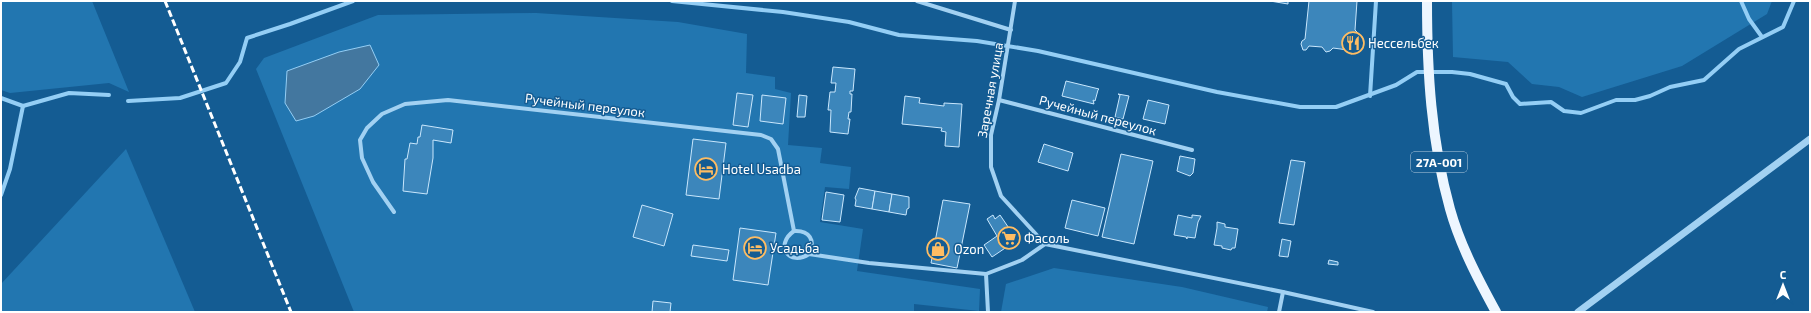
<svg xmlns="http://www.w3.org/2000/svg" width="1811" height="313" font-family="'Exo 2',sans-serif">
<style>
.green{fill:#2276b0}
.water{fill:#43779f;stroke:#94cef5}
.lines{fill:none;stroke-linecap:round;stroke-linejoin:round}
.stream{stroke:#94cef5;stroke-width:4}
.building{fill:#3c86bb;stroke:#c9e7fd}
.minor{stroke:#a2d1f2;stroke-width:4}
.tertiary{stroke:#a2d1f2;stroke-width:7}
.primary{stroke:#edf6ff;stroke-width:10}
.rail{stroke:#fff;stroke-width:3;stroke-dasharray:7 3;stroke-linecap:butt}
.labels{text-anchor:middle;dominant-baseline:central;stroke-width:3;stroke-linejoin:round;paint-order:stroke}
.shield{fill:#145c93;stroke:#b8cedf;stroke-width:1}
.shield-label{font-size:12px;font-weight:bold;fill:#fff}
.poi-label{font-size:13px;fill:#fff;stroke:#145c93;text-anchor:start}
.street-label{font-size:13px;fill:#fff;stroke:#145c93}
</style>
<rect width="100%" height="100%" fill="#145c93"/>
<g class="green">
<polygon points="1,1 92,1 129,92 109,83 10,93 1,90"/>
<polygon points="1452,1 1772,1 1767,14 1682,66 1582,97 1559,87 1532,84 1508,62 1453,57"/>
<polygon points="536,13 678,22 747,34 746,73 775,77 775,89 791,93 788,145 822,148 820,163 851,167 849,189 825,187 820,222 863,229 857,271 980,289 979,311 914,304 914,312 354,312 256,69 264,58 378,15"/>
<polygon points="126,149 195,312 1,312 1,284"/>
<polygon points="1054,268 1182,287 1268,307 1267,312 1001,312 1006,284"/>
</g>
<polygon class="water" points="370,45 379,65 360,89 314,116 296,121 285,103 287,71 339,52"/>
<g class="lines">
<g class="stream">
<polyline points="672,1 783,12 849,22 899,35 977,41 1038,51 1217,92 1300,107 1336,107 1396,85 1417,72 1452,72 1470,74 1506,84 1513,97 1520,104 1551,102 1564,111 1581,113 1616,100 1635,100 1650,96 1670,87 1704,80 1739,49 1783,27 1794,1"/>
<polyline points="1741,1 1749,19 1762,37"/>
<polyline points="1370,96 1376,1"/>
<polyline points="1,98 23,106 69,93 109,95"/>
<polyline points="128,101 180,98 226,83 240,62 247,38 290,24 353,1"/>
<polyline points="1,195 10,169 23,106"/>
</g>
</g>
<g class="building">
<polygon points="1270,1 1288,1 1288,4"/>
<polygon points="1309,1 1357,1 1355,30 1358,33 1358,37 1353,41 1353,45 1356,48 1356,52 1351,54 1348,50 1333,48 1330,51 1326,52 1322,47 1309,46 1306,50 1303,50 1301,44 1302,41 1305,39"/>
<polygon points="833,67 855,69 853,91 850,91 850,94 852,94 851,112 849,112 848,119 850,119 848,134 830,132 831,110 828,110 830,92 835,92 836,83 831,83"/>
<polygon points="1066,81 1099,89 1098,90 1095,101 1093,100 1094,104 1062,96"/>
<polygon points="737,93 753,95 748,127 733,125"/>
<polygon points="1118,94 1129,96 1123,119 1115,117 1120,95"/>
<polygon points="762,95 786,98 783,124 760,121"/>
<polygon points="799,95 807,96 805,117 797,117"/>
<polygon points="905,96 920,98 919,103 944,106 944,103 962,104 959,147 945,146 946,132 941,131 942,128 902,124"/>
<polygon points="1148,100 1169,105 1165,124 1143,119"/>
<polygon points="422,125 453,130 451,143 433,140 433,158 427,194 403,191 405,159 407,159 410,143 417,144 418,137 420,137"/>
<polygon points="693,139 726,143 719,199 686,195"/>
<polygon points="1044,144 1073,153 1068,171 1038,162"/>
<polygon points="1121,154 1153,161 1134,244 1102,237"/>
<polygon points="1180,156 1195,159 1193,173 1190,176 1177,171"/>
<polygon points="1291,160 1305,162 1294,225 1279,223"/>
<polygon points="859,188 875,191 872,209 855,206 856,200 855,198"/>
<polygon points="875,191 892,194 889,212 872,209"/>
<polygon points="826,192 844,195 840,222 822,220"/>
<polygon points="892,194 909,197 909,208 907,209 906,215 889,212"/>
<polygon points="943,200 970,204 957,268 931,263"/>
<polygon points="1072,200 1105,208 1098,236 1065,228"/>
<polygon points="642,205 673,214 664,246 633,237"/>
<polygon points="993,215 995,219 1000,215 1017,240 992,257 984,245 997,236 987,219"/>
<polygon points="1178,215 1192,218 1192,215 1201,216 1198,222 1195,238 1187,237 1187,239 1186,237 1174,235"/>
<polygon points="1217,222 1225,224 1225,227 1238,229 1235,248 1232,248 1231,250 1222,248 1222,246 1214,245 1217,228"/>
<polygon points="740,228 776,233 768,285 733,280"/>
<polygon points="1282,239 1291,241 1288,257 1279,256"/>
<polygon points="693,245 729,250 727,261 691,256"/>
<polygon points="1329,260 1338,262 1338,265 1328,264"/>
<polygon points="653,301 671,303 670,312 652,312"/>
</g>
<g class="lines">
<g class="minor">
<polyline points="917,1 1011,30"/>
<polyline points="1015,1 999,100 991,135 991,167 1001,196 1045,244"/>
<polyline points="999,100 1192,150"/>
<polyline points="394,212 373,182 362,158 360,140 367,128 382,114 405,104 448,100 761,135 771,139 778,149 794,231"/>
<path d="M794,231C774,245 789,267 809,254L869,263L986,274L1022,260L1045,244"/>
<path d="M794,231C809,230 816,240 809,254"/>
<polyline points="1045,244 1283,292 1373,312"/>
<polyline points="986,274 988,312"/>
<polyline points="1279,312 1283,292"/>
</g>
<polyline class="tertiary" points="1578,312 1810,139"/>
<path class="primary" d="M1427,1C1427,71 1431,141 1450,209C1460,245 1478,279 1496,312"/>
<polyline class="rail" points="165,1 291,312"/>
</g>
<defs>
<g id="restaurant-ring" transform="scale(1.15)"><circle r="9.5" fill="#145c93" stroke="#ffbd63" stroke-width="1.5"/><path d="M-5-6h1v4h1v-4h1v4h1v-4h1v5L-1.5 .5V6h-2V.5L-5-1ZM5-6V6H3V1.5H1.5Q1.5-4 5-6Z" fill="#ffbd63"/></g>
<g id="hotel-ring" transform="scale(1.15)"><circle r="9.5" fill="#145c93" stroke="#ffbd63" stroke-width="1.5"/><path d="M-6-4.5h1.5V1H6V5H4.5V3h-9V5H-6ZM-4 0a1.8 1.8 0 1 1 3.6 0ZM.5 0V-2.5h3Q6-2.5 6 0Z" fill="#ffbd63"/></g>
<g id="supermarket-ring" transform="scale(1.15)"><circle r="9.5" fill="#145c93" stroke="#ffbd63" stroke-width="1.5"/><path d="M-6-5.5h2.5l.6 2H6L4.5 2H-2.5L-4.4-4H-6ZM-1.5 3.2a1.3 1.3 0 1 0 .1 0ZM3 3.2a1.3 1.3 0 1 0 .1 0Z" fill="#ffbd63"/></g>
<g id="shop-ring" transform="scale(1.15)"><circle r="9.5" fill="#145c93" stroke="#ffbd63" stroke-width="1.5"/><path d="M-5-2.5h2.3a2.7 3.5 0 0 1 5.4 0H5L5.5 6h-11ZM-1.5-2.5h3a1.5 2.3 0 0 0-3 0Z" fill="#ffbd63"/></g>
</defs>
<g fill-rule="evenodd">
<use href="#restaurant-ring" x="1353" y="43"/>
<use href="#hotel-ring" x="706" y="169"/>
<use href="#supermarket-ring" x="1009" y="238"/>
<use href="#hotel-ring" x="755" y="248"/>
<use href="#shop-ring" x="938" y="249"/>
</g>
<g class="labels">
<rect class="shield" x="1411" y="152" width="56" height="20" rx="3"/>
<g class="shield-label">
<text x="1439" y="162">27А-001</text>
</g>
<g class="poi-label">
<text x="1368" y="43">Нессельбек</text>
<text x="722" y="169">Hotel Usadba</text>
<text x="1024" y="238">Фасоль</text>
<text x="770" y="248">Усадьба</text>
<text x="954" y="249">Ozon</text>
</g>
<g class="street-label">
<text transform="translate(990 90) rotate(-80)">Заречная улица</text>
<text transform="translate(585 105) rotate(7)">Ручейный переулок</text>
<text transform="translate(1098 115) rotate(15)">Ручейный переулок</text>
</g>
</g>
<rect width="1811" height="313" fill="none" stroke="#ffffff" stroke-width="4"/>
<g transform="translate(1783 285)" stroke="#145c93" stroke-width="3" paint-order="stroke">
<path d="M0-3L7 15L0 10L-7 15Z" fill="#ffffff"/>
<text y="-6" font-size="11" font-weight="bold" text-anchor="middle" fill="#ffffff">С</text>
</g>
</svg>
